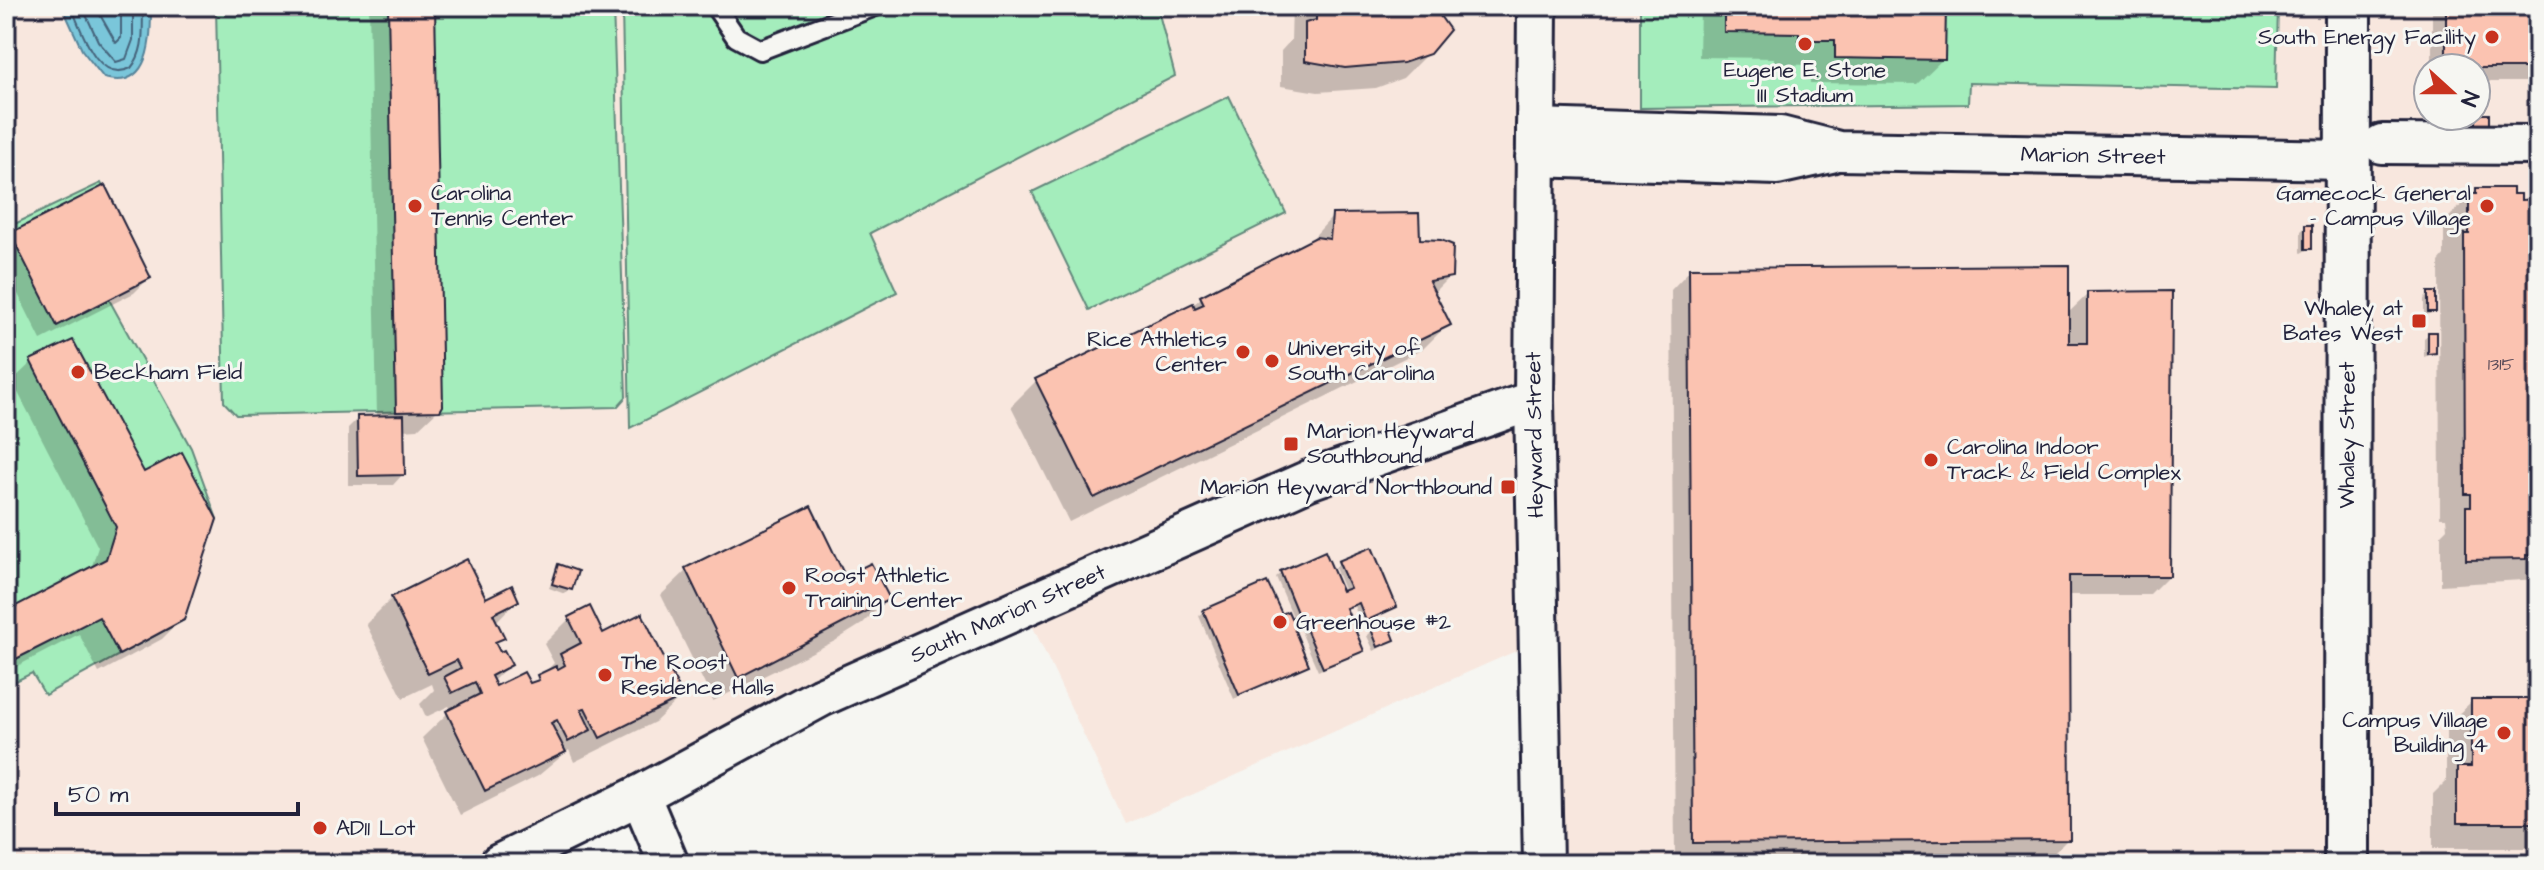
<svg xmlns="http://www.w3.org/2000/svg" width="2544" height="870" font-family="'Architects Daughter',sans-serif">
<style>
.built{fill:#f8e7de;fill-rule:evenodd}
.green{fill:#a4edbc;stroke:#63887c;stroke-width:2}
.water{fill:#7ac6da;stroke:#57849a;stroke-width:2}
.shadow{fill:#0003;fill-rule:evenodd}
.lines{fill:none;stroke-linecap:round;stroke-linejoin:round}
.shore{stroke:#45647b;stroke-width:2}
.building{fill:#fbc3b1;stroke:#22223b;stroke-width:2}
.lane-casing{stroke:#22223b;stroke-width:24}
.street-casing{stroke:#22223b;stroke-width:44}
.secondary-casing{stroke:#22223b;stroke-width:50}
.lane{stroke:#f6f6f2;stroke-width:18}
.street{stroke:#f6f6f2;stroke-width:38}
.secondary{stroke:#f6f6f2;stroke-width:44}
.poi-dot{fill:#c8321e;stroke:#f6f6f2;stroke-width:3}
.labels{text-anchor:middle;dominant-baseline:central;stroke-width:6;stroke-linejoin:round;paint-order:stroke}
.number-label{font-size:18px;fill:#584a58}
.poi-label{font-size:22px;fill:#22223b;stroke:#f6f6f2;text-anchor:start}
.street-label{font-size:22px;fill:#22223b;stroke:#f6f6f2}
</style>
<rect width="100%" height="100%" fill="#f6f6f2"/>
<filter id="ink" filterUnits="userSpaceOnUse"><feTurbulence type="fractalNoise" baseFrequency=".0125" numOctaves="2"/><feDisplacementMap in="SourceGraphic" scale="16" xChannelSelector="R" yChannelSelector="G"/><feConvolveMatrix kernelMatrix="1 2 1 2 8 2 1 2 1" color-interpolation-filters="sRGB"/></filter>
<g filter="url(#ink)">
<path class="built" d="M6,6H2538V864H1543L1545,638L1126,824L1023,606L484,864H6ZM2428,68H2476V116H2428Z"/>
<g class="green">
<polygon points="216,6 613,6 626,397 617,407 236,415 224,402"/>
<polygon points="622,6 1157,6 1175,76 870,233 897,292 630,428"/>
<polygon points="1640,6 2278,6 2276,89 1969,83 1968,104 1640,108"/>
<polygon points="1229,96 1286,213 1089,310 1032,192"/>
<polygon points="101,183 147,275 107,296 191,448 217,519 197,567 184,620 45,695 32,673 6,686 6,245 12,242 6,228"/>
</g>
<path class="water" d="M62,6H151C151,38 151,91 104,78L82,50Z"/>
<g class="shadow">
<polygon points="369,6 433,6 438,410 418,429 402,430 403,474 393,485 348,485 348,428 358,418 377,418"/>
<polygon points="1292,6 1430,6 1429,52 1403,78 1376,88 1318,92 1281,86 1281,51 1291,40"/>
<polygon points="1700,6 1944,6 1943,59 1917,84 1810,83 1810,65 1774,64 1774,58 1699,57"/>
<polygon points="2432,6 2538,6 2538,82 2476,82 2476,68 2432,68"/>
<polygon points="2476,116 2487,124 2482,128 2472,128"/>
<polygon points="2477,190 2511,196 2519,202 2538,201 2538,579 2441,585 2441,534 2447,528 2446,518 2440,518 2439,262 2444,256 2444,222"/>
<polygon points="1333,216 1418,241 1450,276 1433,293 1448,324 1423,349 1069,522 1011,406 1036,381 1193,305 1201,298 1307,244"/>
<polygon points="2306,227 2310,248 2301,253 2301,231"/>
<polygon points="11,235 149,278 134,293 41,340 6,270 6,240"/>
<polygon points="1690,270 2067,314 2088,294 2168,576 2149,595 2067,595 2068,839 2049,858 1675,862 1671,290"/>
<polygon points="2429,294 2434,312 2424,316 2424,299"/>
<polygon points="2429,334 2434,353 2424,357 2424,338"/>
<polygon points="32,362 144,474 182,619 162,639 99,673 79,634 6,672 6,613 91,569 98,547 12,381"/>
<polygon points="1340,563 1395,606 1361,624 1354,606 1344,610 1362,650 1318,671 1299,627 1292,631 1307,664 1234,699 1199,616 1204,612 1280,616 1290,621 1294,619 1276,577 1281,573 1341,593 1345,592 1335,568"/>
<polygon points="559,566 570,589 565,594 549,588"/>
<polygon points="687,570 844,579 887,599 862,624 835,641 713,701 661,595"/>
<path d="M392,598L517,600L495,623L502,637L495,645L509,665L492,682L495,689L529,686L542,675L554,663L544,644L570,618L602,635L681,697L655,722L574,762L569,750L538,776L460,815L422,738L451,710L449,706L426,717L420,704L434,690L432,684L403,698L366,624ZM551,712L564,729L561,732Z"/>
<polygon points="1372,631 1393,640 1374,651 1367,636"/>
<polygon points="2472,701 2538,701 2538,848 2433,848 2433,794 2446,781 2446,726"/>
</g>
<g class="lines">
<g class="shore">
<path d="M71,6C81,29 97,85 131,68C146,50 142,28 143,6"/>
<polyline points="82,6 98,41 116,62 126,59 133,40 133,6"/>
<polyline points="95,6 116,43 121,38 121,6"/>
</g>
</g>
<g class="building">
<polygon points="388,6 435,6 443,406 440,411 396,412"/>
<polygon points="1316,6 1433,6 1450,30 1430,54 1403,63 1345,68 1305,61 1305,23 1316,20"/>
<polygon points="1724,6 1946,6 1945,60 1835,58 1835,40 1799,40 1799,33 1724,32"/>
<rect x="2446" y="6" width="92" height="62"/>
<polygon points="2476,114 2489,114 2489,125 2476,124"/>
<polygon points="105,185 151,278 57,326 10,233"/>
<polygon points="2476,188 2513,188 2513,194 2521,194 2521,200 2538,199 2538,555 2526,555 2526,559 2466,560 2466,506 2471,506 2471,494 2465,494 2464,234 2469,234 2469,194 2476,194"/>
<polygon points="1419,213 1420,239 1441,240 1453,245 1452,277 1429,281 1451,325 1094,498 1035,379 1193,303 1195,308 1204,304 1200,296 1316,237 1330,239 1332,214"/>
<rect x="2305" y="225" width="7" height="24"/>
<polygon points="2069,265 2069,343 2087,343 2087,292 2172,291 2170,576 2069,576 2070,840 1693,843 1689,268"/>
<rect x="2428" y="292" width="8" height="20"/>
<polygon points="2428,332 2436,332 2436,353 2428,354"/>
<polygon points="73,340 144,472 182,452 217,519 184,620 119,655 99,617 6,664 6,611 106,559 116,527 30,360"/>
<polygon points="404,415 405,475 358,476 357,416"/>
<polygon points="811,506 845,576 871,563 890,599 738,678 685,568"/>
<polygon points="1372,547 1397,607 1366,621 1359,603 1346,608 1364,651 1323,668 1304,624 1294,629 1309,665 1239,695 1203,610 1267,582 1282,614 1288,611 1291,618 1298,615 1280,571 1325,551 1342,591 1350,588 1338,561"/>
<polygon points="467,559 486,598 512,585 519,601 493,614 505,638 495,642 500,652 504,650 512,665 491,676 496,686 524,672 530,683 539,680 537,675 556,666 558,669 565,665 560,654 581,643 568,617 590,606 603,633 642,613 683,697 600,738 585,708 581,709 591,730 568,742 557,720 551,723 566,752 485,791 446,711 480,694 475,682 452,693 444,677 461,668 457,660 428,674 391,597"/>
<polygon points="558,564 578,571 572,590 552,584"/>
<polygon points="1388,622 1395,640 1378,647 1371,629"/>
<polygon points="2471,699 2538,699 2538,823 2457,823 2457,767 2471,767"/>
</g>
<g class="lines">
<g class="lane-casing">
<polyline id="lane" points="715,6 736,37 760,50 875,6"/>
</g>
<g class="street-casing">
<g id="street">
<polyline points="1537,6 1534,400 1543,864"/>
<polyline points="1536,128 1780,136 1839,151 2347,160"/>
<polyline points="2382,144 2538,145"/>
<polyline points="1535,157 1777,165 1831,153"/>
<polyline points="640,795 669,864"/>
<polyline points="499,864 640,795 821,697 1309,480 1534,400"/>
</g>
</g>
<g class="secondary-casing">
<polyline id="secondary" points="2347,864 2348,6"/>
</g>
<use href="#lane" class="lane"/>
<use href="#street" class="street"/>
<use href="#secondary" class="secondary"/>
</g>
</g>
<g class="poi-dot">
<circle cx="2492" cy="37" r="8"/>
<circle cx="1805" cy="44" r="8"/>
<circle cx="415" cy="206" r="8"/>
<circle cx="2487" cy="206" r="8"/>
<rect x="2411" y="313" width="16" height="16" rx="4"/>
<circle cx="1243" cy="352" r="8"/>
<circle cx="1272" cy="361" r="8"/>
<circle cx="78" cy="372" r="8"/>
<rect x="1283" y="436" width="16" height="16" rx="4"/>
<circle cx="1931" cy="460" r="8"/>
<rect x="1500" y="479" width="16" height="16" rx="4"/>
<circle cx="789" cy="588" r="8"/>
<circle cx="1280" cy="622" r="8"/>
<circle cx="605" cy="675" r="8"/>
<circle cx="2504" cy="733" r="8"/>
<circle cx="320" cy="828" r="8"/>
</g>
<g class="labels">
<g class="number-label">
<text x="2501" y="364">1315</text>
</g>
<g class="poi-label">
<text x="2476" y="37" text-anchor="end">South Energy Facility</text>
<text x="1805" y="70" text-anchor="middle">Eugene E. Stone<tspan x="1805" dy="25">III Stadium</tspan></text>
<text x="431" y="193">Carolina<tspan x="431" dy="25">Tennis Center</tspan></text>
<text x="2471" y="193" text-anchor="end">Gamecock General<tspan x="2471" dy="25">- Campus Village</tspan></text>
<text x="2403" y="308" text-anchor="end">Whaley at<tspan x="2403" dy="25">Bates West</tspan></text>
<text x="1227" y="339" text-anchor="end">Rice Athletics<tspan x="1227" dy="25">Center</tspan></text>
<text x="1288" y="348">University of<tspan x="1288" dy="25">South Carolina</tspan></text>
<text x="94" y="372">Beckham Field</text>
<text x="1307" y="431">Marion Heyward<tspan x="1307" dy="25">Southbound</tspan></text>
<text x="1947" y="447">Carolina Indoor<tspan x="1947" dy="25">Track &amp; Field Complex</tspan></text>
<text x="1492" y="487" text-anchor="end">Marion Heyward Northbound</text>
<text x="805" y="575">Roost Athletic<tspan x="805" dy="25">Training Center</tspan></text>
<text x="1296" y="622">Greenhouse #2</text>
<text x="621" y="662">The Roost<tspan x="621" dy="25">Residence Halls</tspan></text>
<text x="2488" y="720" text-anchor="end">Campus Village<tspan x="2488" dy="25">Building 4</tspan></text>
<text x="336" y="828">AD11 Lot</text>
</g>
<g class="street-label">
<text transform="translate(2093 156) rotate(1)">Marion Street</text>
<text transform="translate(1535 435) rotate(-91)">Heyward Street</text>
<text transform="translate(2347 435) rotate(-90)">Whaley Street</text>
<text transform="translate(1008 614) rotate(-24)">South Marion Street</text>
</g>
</g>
<rect width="2544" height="870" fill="none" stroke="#f6f6f2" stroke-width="32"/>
<rect x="16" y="16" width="2512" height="838" fill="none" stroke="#22223b" stroke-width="3" filter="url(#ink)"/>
<g transform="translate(2452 92) rotate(111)"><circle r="38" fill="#f6f6f2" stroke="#a1a1a9" stroke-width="2"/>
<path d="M0-6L14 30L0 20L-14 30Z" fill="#c8321e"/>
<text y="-12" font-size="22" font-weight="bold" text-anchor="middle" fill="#22223b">N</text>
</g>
<path d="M56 802v12h242v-12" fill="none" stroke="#22223b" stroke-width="4"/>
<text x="68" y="802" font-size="24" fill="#22223b" stroke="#f6f6f2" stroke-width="6" paint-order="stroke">50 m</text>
</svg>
